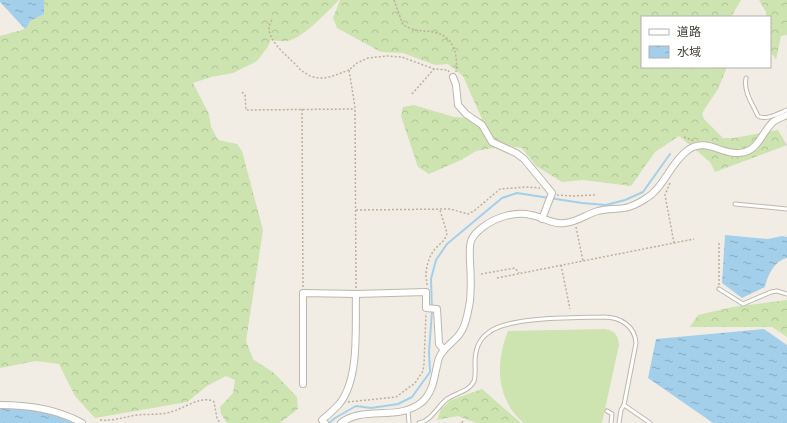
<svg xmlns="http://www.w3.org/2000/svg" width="787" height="423" font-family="'Noto Sans','Noto Sans JP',sans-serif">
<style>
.forest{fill:url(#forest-crowns)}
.garden{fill:#cde3b0}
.water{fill:url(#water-ripples)}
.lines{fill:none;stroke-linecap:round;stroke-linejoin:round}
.stream{stroke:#a4cfeb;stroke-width:2}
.service-casing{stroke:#bfb7ab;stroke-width:5}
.minor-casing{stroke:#bfb7ab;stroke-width:8}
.path{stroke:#bdb09a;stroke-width:1.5;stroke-dasharray:2 2;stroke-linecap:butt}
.service{stroke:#fff;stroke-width:3}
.minor{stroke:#fff;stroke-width:6}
</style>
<defs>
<pattern id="forest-crowns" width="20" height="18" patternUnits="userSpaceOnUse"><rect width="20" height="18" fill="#cde3b0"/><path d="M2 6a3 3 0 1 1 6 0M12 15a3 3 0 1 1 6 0" fill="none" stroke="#b1c498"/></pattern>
<pattern id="water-ripples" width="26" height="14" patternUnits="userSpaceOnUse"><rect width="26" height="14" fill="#a4cfeb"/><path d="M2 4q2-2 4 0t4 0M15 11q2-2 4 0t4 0" fill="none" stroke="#87a9bf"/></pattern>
</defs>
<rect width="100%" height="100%" fill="#f1ede5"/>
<g class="forest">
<path d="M44,0H339C329,10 301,40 287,41C282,42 276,40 271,40L267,48L257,61L233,73L211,77L193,83L209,114L211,127L218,140L237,144L242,151L263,230L246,341L253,359L274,373L297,397L298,409L280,423H227L221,414L220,407L233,393L235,380L226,376L207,386L187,402L95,418L75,396L59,364L36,361L0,368V36L25,29L27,27L30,21L44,14Z"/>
<polygon points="340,0 741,0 731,17 642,17 642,67 727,67 718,89 702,113 704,119 723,138 734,138 778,130 787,145 715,172 710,162 679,136 655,152 631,186 583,180 562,182 536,166 522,148 506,146 476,151 461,160 429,174 418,167 401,116 403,107 414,105 454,117 482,119 463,76 448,64 435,65 403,53 381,52 337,28 333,18"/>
<polygon points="759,0 787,0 787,35 781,36 776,60 770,51 770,17 766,17 766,12"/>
<polygon points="787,300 787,337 772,327 690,327 698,315 733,307"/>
<polygon points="482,389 521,423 477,423 458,416 437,420 441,409 451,400"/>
</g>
<path class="garden" d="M605,329C615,331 618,335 619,345L602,423H524C496,400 495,363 508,331Z"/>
<g class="water">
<polygon points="0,0 44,0 44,14 30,21 27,27 25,29 0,2"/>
<path d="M725,235L768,239L782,236L787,237V258C774,261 768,275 765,287L742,298L722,283Z"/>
<polygon points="764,329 787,345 787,423 713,423 648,378 656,339"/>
<path d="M0,408C23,408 56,412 76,423H0Z"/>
</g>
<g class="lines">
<polyline class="stream" points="329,423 335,418 356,406 371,408 398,404 412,397 430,372 429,352 432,311 431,279 436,260 447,244 502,198 517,193 582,203 606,205 625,200 643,192 670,154"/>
<g class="service-casing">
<g id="service">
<path d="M746,78C743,91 753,105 758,116C766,121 779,113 787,110"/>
<polyline points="735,204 787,209"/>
<polyline points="719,289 743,304 771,292 777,291 787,294"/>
<polyline points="408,410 409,423"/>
<polyline points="607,411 612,414 611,423"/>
<path d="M419,423C432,420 437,407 447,399C455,393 469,392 474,381C476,375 475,369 475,363C475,351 478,340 488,333C508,316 577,318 604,317C620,317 635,326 636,343L624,405L650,423"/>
<polyline points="619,423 621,410 624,405"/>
</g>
</g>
<g class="minor-casing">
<g id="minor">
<polyline points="453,77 456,85 458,105 466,114 482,125 492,142 516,153 524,159 552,193 542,219"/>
<polyline points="303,384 303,293 356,294 426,292 426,308 437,309 439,344 444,350"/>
<path d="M0,405C28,405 57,409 82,423"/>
<path d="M325,423L322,420C328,415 335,409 340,403C360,377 355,326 356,294"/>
<path d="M341,423C364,405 398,422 422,402C435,390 434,374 439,358C443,347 455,342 461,332C467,323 468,311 470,301C471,289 471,276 470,263C470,256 469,248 471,241C473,235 479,230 483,227C496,217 516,211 531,215C543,217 553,225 565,223C577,222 587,214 598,211C608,208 619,210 629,207C638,204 650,197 656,190C668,177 673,161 688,150C708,136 723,158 745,152C759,148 763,131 773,122C777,119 783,117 787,115"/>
</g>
</g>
<g class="path">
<path d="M394,0L403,25C406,26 409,28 412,29C420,32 429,30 437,33C455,38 458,57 456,72"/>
<path d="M272,20C260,36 288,56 298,67C301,71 304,72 308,75C323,82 335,75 349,70"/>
<polyline points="242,92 245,95 246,110 355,109"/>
<polyline points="412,94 434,69"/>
<polyline points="302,109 303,287"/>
<polyline points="684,137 694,141"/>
<polyline points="670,183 665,195 674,243"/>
<polyline points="557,195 573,196 595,195"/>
<polyline points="356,210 450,209 468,214 474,211 500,189 526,187 540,188"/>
<polyline points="576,227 583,261"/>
<polyline points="561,265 570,309"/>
<polyline points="481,274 515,268 519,273"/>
<polyline points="497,278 694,239"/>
<path d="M427,285C427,282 426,279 426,276C426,265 430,253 438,246C442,242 446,239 447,233L440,210"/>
<polyline points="719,285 719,242"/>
<polyline points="356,288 355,107 349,70 357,63 368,58 387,56 402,57 434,69 448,70 449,72"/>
<polyline points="348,402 396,397 415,383 423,371 424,364 426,313"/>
<path d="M100,420C114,421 124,417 137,415C148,414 160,415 171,412C182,409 204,394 214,402L217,418L220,423"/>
<polyline points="462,423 463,420"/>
</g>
<use href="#service" class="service"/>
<use href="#minor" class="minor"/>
</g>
<rect x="641" y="16" width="130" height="52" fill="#ffffff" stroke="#b4b1ae"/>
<rect x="649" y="29" width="20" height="6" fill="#ffffff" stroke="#b4b1ae"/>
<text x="677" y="36" font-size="12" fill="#433d35">道路</text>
<rect x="649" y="46" width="20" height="12" fill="url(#water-ripples)" stroke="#b4b1ae"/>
<text x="677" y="56" font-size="12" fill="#433d35">水域</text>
</svg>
